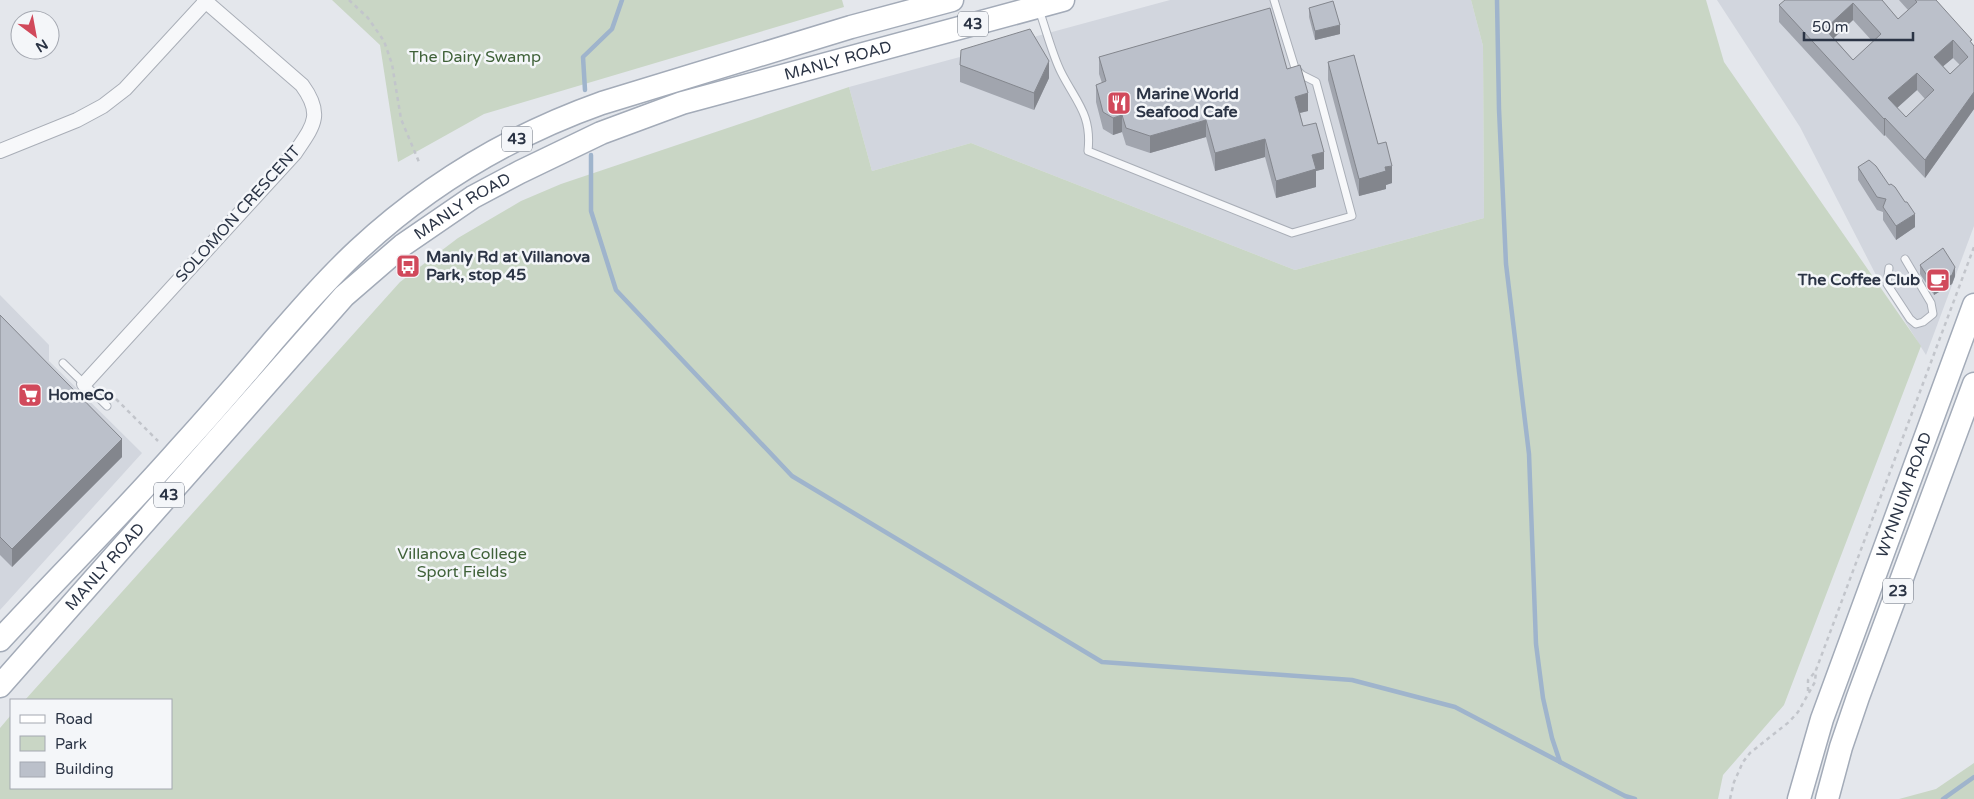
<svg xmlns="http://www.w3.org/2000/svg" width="1974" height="799" font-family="'Varela Round',sans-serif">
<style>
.built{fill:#d2d6de}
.green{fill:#c9d6c5}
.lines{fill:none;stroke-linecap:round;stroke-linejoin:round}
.stream{stroke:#9fb4cc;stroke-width:4.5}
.lane-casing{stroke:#a9aeb7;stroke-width:9}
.street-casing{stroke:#a9aeb7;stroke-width:16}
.primary-casing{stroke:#a3abb8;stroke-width:25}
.path{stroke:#c2c5cb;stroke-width:2.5;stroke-dasharray:4 4;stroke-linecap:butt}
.lane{stroke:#f7f8fa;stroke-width:7}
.street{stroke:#f7f8fa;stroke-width:14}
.primary{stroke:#fff;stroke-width:22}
.wall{fill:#a1a5ae;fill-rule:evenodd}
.shaded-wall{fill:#83868d}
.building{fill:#bbc0ca;stroke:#83868d;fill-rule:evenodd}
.labels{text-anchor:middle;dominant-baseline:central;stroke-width:5;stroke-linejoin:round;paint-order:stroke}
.shield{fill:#f4f6f9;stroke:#676e7b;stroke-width:1}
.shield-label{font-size:15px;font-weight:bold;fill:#2b3445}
.park-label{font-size:16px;fill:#3f6138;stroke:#f4f6f9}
.street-label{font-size:16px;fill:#2b3445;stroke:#f4f6f9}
.poi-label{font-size:16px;font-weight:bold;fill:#2b3445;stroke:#f4f6f9;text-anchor:start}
</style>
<rect width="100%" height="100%" fill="#e4e7ec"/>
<g class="built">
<polygon points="1170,0 1471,0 1483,46 1484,218 1295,270 971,143 872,171 849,87"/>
<polygon points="1717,0 1920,0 1974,59 1974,226 1926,355 1876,275 1800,127"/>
<polygon points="0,295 49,345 49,361 142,453 0,610"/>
</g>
<g class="green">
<polygon points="332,0 842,0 844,7 484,114 398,162 380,45"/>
<polygon points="1471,0 1706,0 1724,62 1921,346 1784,705 1723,775 1718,799 0,799 0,728 11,715 11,788 171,788 171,700 25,700 400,282 458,238 521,201 561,184 849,87 872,171 971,143 1295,270 1484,218 1483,46"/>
<polygon points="1974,763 1974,799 1899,799 1936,789"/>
</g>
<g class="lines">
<g class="stream">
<polyline points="1497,0 1499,109 1506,264 1529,454 1536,644 1543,698 1552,738 1560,762"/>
<polyline points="585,90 583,57 612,29 622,0"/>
<polyline points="591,155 591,211 616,290 792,476 1102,662 1352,680 1455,707 1625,796 1635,799"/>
<polyline points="1943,799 1974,777"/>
</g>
<g class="lane-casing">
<g id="lane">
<path d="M1039,10C1046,29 1052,54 1061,72C1076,102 1092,114 1088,151L1292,233L1352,216L1316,82L1302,75L1295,68L1274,0"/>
<polyline points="1889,268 1887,284 1910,319 1916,324 1923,322 1933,314 1931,303 1905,259"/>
<polyline points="63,363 107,406"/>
</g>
</g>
<g class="street-casing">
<g id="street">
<polyline points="0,151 77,120 103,106 125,89 206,1"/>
<path d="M84,384L295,153C313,126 324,115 302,85L204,0"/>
</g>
</g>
<g class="primary-casing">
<g id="primary">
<path d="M0,640C59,576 122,514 180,448C212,413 243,377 274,340C301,309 328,278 358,250C429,184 512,135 602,103L851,27L952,0"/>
<path id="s1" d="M0,686L344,296L403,245L473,197L520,172L601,133L682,103L1063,0"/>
<path id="s2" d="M1799,799L1822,719L1974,305"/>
<polyline points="1827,799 1841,747 1858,697 1974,384"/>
</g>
</g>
<g class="path">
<polyline points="349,0 368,18 384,41 392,64 401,119 419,162"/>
<polyline points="116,399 158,441"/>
<polyline points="1808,691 1808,680 1815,672"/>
<polyline points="1730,799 1734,782 1743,762 1750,753 1789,722 1798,712 1815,682 1816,670 1974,247"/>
</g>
<use href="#lane" class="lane"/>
<use href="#street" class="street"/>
<use href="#primary" class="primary"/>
</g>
<g class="wall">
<path d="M1882,0L1898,19L1908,10L1899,0H1936L1974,46V109L1925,178L1885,135L1884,136L1779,22V5ZM1853,20L1873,42L1853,60L1834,38ZM1953,58L1960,65L1950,74L1943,66ZM1917,90L1925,99L1906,117L1897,108Z"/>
<polygon points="1309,8 1340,34 1315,40 1309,17"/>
<polygon points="1099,57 1287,69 1308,111 1300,113 1303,126 1324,169 1316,171 1316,187 1276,198 1265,157 1215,171 1206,137 1150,153 1126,145 1122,132 1113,135 1103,129 1096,102 1096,85 1102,83 1099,74"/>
<polygon points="1328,62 1378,144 1392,183 1386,185 1386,189 1359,196 1328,80"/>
<polygon points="960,65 1049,78 1034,110 960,82"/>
<polygon points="1858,167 1915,227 1896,240 1883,220 1883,212 1877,210 1858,180"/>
<polygon points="1920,265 1955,276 1952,284 1934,295 1920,274"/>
<polygon points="0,315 122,457 12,567 0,555"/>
</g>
<g class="shaded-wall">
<polygon points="1853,3 1853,20 1825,46 1825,29"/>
<polygon points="1340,25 1340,34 1315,40 1315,31"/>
<polygon points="1953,40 1953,58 1934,74 1934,57"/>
<polygon points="1049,61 1049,78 1034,110 1034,93"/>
<polygon points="1917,73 1917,90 1888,116 1888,98"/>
<polygon points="1974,92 1974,109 1925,178 1925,160"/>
<polygon points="1308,93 1308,111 1295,114 1295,97"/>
<polygon points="1122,115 1122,132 1113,135 1113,118"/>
<polygon points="1885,118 1885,135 1884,136 1884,119"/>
<polygon points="1206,120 1206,137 1150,153 1150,136"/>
<polygon points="1265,139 1265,157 1215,171 1215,153"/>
<polygon points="1324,152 1324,169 1316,171 1316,187 1276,198 1276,181 1312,155"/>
<polygon points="1392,166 1392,183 1386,185 1386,189 1359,196 1359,179 1385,167"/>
<polygon points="1915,214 1915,227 1896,240 1896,226"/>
<polygon points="1955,267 1955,276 1952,284 1934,295 1934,286"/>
<polygon points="122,439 122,457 12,567 12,549"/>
</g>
<g class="building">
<path d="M1785,0H1882L1898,19L1917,2L1915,0H1936L1972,40L1970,41L1974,46V92L1925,160L1885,118L1884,119L1779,5ZM1853,3L1881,34L1853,60L1825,29ZM1953,40L1968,57L1950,74L1934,57ZM1917,73L1934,90L1906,117L1888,98Z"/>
<polygon points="1333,1 1340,25 1315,31 1309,8"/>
<polygon points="1270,8 1287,69 1300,65 1308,93 1295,97 1303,126 1316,123 1324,152 1312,155 1316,169 1276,181 1265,139 1215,153 1206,120 1150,136 1126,128 1122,115 1113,118 1103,112 1096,85 1106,81 1099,57"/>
<polygon points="1030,29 1049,61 1034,93 960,65 961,50"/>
<polygon points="1354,55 1378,144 1386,142 1392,166 1385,167 1386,171 1359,179 1328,62"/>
<polygon points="1869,160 1876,166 1889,185 1891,184 1895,187 1905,202 1907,202 1915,214 1896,226 1883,207 1886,199 1877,197 1858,167"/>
<polygon points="1943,248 1955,267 1952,275 1934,286 1920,265"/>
<polygon points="0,315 122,439 12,549 0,537"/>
</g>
<defs>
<g id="restaurant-square" transform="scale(1.25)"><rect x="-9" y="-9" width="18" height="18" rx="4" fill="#d1495b" stroke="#f4f6f9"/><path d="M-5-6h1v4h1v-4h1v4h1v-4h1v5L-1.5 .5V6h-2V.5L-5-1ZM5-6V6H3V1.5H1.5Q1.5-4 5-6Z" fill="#fff"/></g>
<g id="bus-square" transform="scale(1.25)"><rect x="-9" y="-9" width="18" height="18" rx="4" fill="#d1495b" stroke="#f4f6f9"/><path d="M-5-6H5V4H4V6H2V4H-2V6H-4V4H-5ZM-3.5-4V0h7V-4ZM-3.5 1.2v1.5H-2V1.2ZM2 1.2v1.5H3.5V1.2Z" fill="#fff"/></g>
<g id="cafe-square" transform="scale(1.25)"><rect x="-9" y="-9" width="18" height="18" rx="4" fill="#d1495b" stroke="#f4f6f9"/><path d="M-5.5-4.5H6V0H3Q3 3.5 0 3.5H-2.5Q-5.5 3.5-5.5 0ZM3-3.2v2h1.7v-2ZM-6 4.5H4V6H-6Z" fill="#fff"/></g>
<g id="supermarket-square" transform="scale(1.25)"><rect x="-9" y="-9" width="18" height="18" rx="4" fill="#d1495b" stroke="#f4f6f9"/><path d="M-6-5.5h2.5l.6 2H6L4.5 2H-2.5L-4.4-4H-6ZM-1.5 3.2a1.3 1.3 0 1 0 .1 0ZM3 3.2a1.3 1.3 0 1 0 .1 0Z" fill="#fff"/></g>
</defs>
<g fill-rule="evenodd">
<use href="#restaurant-square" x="1119" y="103"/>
<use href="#bus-square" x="408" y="266"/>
<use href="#cafe-square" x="1938" y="280"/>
<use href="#supermarket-square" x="30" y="395"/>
</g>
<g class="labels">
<g class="shield">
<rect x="958" y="11.5" width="30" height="25" rx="4"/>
<rect x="502" y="126.5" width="30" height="25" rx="4"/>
<rect x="154" y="482.5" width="30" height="25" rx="4"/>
<rect x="1883" y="578.5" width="30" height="25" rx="4"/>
</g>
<g class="shield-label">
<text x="973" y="24">43</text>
<text x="517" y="139">43</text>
<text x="169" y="495">43</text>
<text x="1898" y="591">23</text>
</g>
<g class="park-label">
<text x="475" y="57">The Dairy Swamp</text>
<text x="462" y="554">Villanova College<tspan x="462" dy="18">Sport Fields</tspan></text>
</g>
<g class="street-label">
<text stroke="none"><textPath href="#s1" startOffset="1074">MANLY ROAD</textPath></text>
<text stroke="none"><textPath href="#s1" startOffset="669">MANLY ROAD</textPath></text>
<text transform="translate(238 214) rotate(-48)">SOLOMON CRESCENT</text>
<text stroke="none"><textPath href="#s2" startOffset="322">WYNNUM ROAD</textPath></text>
<text stroke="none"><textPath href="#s1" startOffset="159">MANLY ROAD</textPath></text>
</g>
<g class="poi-label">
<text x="1136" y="94">Marine World<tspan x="1136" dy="18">Seafood Cafe</tspan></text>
<text x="426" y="257">Manly Rd at Villanova<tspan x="426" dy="18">Park, stop 45</tspan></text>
<text x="1920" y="280" text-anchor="end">The Coffee Club</text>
<text x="48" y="395">HomeCo</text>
</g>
</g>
<rect x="10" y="699" width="162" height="90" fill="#f4f6f9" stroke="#a4a8b1"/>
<rect x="20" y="715" width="25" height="8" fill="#ffffff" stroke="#a4a8b1"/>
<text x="55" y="724" font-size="15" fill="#2b3445">Road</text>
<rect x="20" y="736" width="25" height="15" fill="#c9d6c5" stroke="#a4a8b1"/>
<text x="55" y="749" font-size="15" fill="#2b3445">Park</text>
<rect x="20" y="762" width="25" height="15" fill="#bbc0ca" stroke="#a4a8b1"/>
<text x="55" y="774" font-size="15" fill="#2b3445">Building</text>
<g transform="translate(35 35) rotate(148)"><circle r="24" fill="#f4f6f9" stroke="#a4a8b1"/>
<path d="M0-4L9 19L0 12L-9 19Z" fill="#d1495b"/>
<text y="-8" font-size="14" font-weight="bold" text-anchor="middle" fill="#2b3445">N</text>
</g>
<path d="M1804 32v8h109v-8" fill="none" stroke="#2b3445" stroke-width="2.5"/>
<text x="1812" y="32" font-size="15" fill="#2b3445" stroke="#f4f6f9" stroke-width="4" paint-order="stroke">50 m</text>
</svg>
